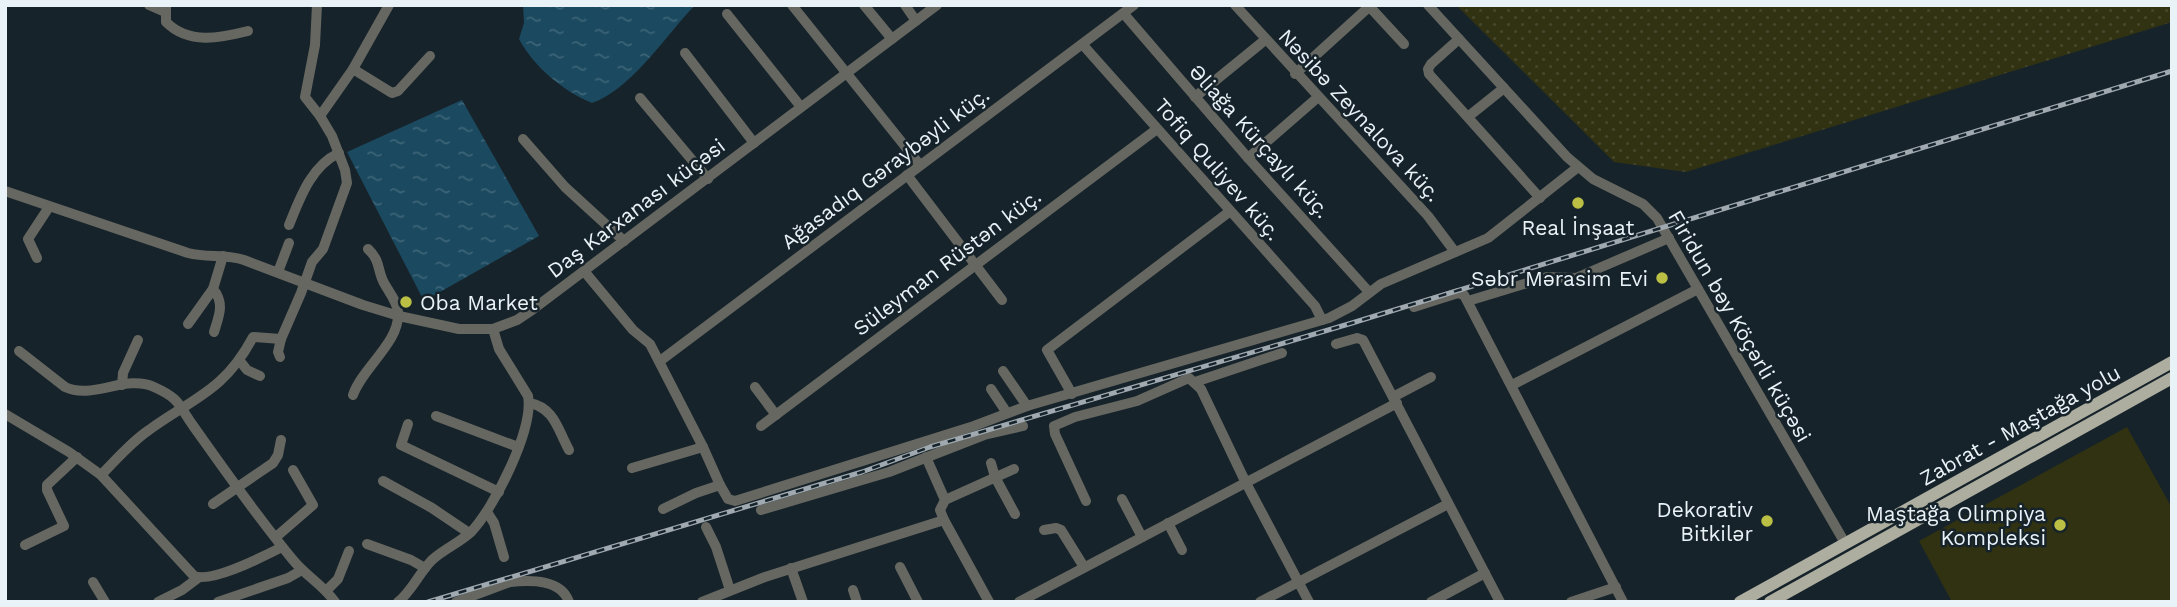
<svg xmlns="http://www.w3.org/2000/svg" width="2177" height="607" font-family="'Work Sans',sans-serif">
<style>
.grass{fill:url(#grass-dots)}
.garden{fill:#313212}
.water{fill:url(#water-ripples)}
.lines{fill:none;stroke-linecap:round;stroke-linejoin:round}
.minor{stroke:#666761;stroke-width:10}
.major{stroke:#adaea0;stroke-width:12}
.rail-casing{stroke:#9fa9af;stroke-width:5}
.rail{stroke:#16232a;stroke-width:2.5;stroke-dasharray:8;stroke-linecap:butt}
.poi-dot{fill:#bbc045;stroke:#16232a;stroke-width:2.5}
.labels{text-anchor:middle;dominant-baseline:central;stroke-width:5;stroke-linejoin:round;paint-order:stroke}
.street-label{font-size:21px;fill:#e9f2f7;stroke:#16232a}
.poi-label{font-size:21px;fill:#e9f2f7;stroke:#16232a;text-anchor:end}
</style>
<defs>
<pattern id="grass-dots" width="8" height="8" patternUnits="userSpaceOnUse" patternTransform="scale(1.75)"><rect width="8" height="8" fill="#313212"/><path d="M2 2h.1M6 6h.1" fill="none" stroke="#45462a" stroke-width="1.8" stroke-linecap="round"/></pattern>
<pattern id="water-ripples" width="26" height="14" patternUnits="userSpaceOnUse" patternTransform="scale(1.75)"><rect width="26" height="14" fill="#1b495f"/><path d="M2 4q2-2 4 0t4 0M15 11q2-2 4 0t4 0" fill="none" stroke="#3c6477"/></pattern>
</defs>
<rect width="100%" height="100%" fill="#16232a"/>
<polygon class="grass" points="1456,5 2172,5 2172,22 1686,172 1614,162"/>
<polygon class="garden" points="2127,427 2172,508 2172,602 1952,602 1919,541"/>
<g class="water">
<path d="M523,5H695C666,35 632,89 592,103C563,91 534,67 519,39L524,23Z"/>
<polygon points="462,100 539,236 424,301 347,152"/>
</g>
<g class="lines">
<g class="minor">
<polyline points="149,5 165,12"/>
<path d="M166,5V22C189,45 220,38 248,31"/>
<polyline points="792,5 920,165"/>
<polyline points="864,5 892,39"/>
<polyline points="905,5 916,21"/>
<polyline points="1235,5 1428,216 1455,252"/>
<polyline points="1368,5 1404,44"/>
<polyline points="1428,5 1567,157 1593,179 1643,204 1657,218 1845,543"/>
<polyline points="727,14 801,107"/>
<polyline points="1124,14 1248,158 1369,292"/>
<polyline points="1459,39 1431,64 1428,69 1429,74 1540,198"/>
<polyline points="1083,45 1315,306 1322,320"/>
<polyline points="685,53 754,143"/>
<polyline points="353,69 392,93 398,91 430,56"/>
<polyline points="1295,74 1371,5"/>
<polyline points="1195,97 1265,40"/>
<polyline points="640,98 708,179"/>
<polyline points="320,116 353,69 389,5"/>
<polyline points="1469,116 1504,88"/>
<polyline points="523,139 565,187 624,241"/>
<polyline points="1248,158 1317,98"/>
<polyline points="907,175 1002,300"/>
<path d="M5,191L188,253C207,258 226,254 244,260L363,305L399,316L459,329H493L517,320L532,310L937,5"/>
<path d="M289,225C300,198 311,166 339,153"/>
<polyline points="37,258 28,239 49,207"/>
<polyline points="584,271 633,330 650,344 703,447 720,485"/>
<polyline points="278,272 289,243"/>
<path d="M213,289C225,303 219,316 214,332"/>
<polyline points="1468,301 1547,277 1576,278 1669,238"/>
<polyline points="1414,307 1458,293 1464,295 1623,602"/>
<polyline points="188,324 213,289 223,256"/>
<polyline points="1336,344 1357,338 1363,340 1500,602"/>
<path d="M19,351L65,387C93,400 125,374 154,387C181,399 178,405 194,427C226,472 258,518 293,560C306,576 323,585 335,602"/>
<polyline points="280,357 278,352 281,339"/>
<polyline points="240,361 247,370 260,376"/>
<polyline points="660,361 1134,5"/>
<polyline points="1003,371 1027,406"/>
<polyline points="1195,382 1282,353"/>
<polyline points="122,385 123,373 138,340"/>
<polyline points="1512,385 1698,289"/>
<polyline points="755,387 776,415"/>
<polyline points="991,389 1007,413"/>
<polyline points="1072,394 1047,350 1229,212"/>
<path d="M353,395C362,368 400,342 398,313C398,303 389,292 384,283C377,270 381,261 368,249"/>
<polyline points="1393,397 1431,377"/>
<path d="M529,403C554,407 558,430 569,450"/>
<path d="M5,414L69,452L101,475L194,576C213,583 264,556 282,547"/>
<polyline points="436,416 518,447"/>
<polyline points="408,424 401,445 499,492"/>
<polyline points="761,426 1157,129"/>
<polyline points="926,457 945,500 940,510 944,520 989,602"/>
<polyline points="991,463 995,477 1015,514"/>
<polyline points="632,468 703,447"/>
<path d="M101,475C116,460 131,442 149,430C195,397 224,391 253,337L281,339L301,293L312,262L323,249L347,183L345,170L332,136L320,116L305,97L315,45L317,5"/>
<polyline points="383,481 432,508 469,533"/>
<polyline points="1122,499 1142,537"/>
<polyline points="945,500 1014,469"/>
<polyline points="1086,501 1055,434 1054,426 1075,417 1137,401 1189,378 1201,389 1245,481 1309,602"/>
<polyline points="213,504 273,463 278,455 281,440"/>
<polyline points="663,509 696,493 720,485 728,499 735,501 974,426 1027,406 1329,318 1352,306 1381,284 1488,238 1578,167"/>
<polyline points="761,510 889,472 984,435 1023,426"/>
<polyline points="487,512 494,523 504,557"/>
<polyline points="1168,523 1182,550"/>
<polyline points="706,527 716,547 730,590"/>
<polyline points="1044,530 1056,528 1061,530 1084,567"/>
<polyline points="276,537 313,505 293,470"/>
<polyline points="367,544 411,560 425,568"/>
<polyline points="25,545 64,526 47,490 47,485 77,457"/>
<polyline points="900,567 918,602"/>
<polyline points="791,568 803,602"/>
<polyline points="93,582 105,602"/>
<polyline points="327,590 338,579 349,551"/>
<polyline points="853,590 857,602"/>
<polyline points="158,602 182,590 198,578"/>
<polyline points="218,602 288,578 302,570"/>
<path d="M398,602C412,591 419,573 432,560C444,549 459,543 471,532C494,508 534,429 528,396L499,349L493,329"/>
<path d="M456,602L510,582C531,580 561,579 569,602"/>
<polyline points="702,602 765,577 944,520"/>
<polyline points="1019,602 1397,403"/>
<polyline points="1260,602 1448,504"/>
<polyline points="1431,602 1485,573"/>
<polyline points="1571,602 1616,587"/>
</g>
<g class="major">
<polyline points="1740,602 2172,362"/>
<polyline points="1770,602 2172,378"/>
</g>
<g class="rail-casing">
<polyline id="rail" points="428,602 862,472 930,447 1352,323 2172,71"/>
</g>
<use href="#rail" class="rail"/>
</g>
<g class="poi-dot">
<circle cx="1578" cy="203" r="7"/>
<circle cx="1662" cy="278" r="7"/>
<circle cx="406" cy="302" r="7"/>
<circle cx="1767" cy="521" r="7"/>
<circle cx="2060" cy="525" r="7"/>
</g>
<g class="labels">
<g class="street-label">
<text transform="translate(1360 115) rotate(47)">Nəsibə Zeynalova küç.</text>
<text transform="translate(1260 141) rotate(48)">Əliağa Kürçaylı küç.</text>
<text transform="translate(885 168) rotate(-37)">Ağasadıq Gəraybəyli küç.</text>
<text transform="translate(1218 169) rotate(49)">Tofiq Quliyev küç.</text>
<text transform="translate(636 208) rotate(-37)">Daş Karxanası küçəsi</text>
<text transform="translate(947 262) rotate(-37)">Süleyman Rüstən küç.</text>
<text transform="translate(1740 326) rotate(60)">Firidun bəy Köçərli küçəsi</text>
<text transform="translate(2020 425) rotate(-29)">Zabrat - Maştağa yolu</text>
</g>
<g class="poi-label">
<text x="1578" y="227" text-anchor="middle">Real İnşaat</text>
<text x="1648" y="278">Səbr Mərasim Evi</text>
<text x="420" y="302" text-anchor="start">Oba Market</text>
<text x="1753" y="509">Dekorativ<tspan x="1753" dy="24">Bitkilər</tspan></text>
<text x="2046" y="513">Maştağa Olimpiya<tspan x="2046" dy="24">Kompleksi</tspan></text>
</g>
</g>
<rect width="2177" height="607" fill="none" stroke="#e9f2f7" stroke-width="14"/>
</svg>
